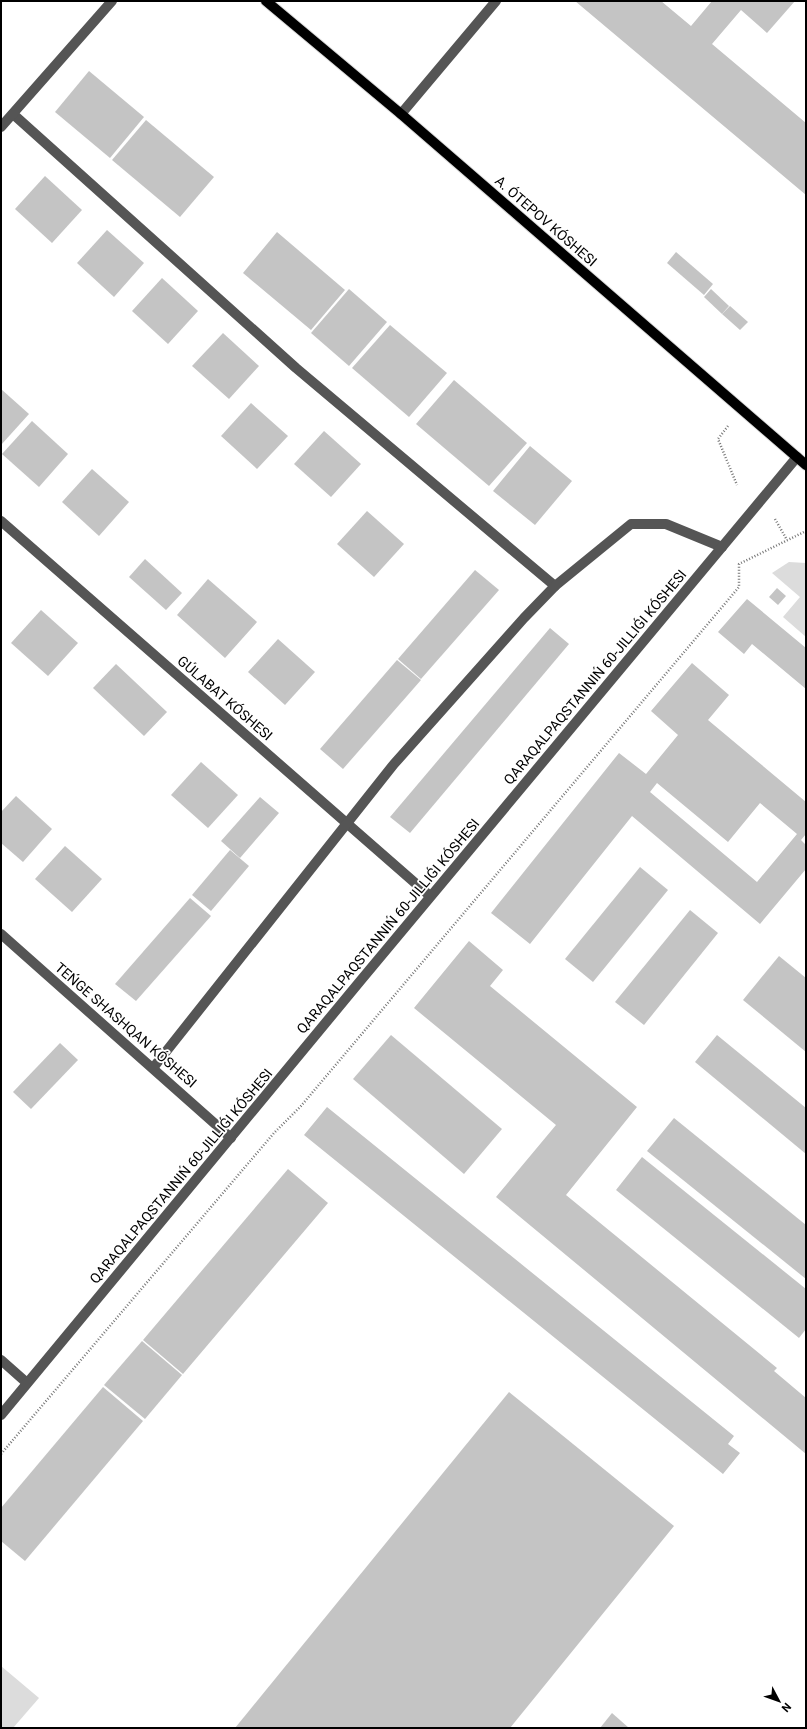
<svg xmlns="http://www.w3.org/2000/svg" width="807" height="1729" font-family="Roboto,sans-serif">
<style>
.green{fill:#dcdcdc}
.building{fill:#c4c4c4;fill-rule:evenodd}
.lines{fill:none;stroke-linecap:round;stroke-linejoin:round}
.major-casing{stroke:#dbdbdb;stroke-width:12}
.path{stroke:#777;stroke-width:2.5;stroke-dasharray:1 2;stroke-linecap:butt}
.minor{stroke:#555;stroke-width:10}
.major{stroke:#000;stroke-width:10}
.labels{text-anchor:middle;dominant-baseline:central;stroke-width:3.5;stroke-linejoin:round;paint-order:stroke}
.street-label{font-size:14px;fill:#000;stroke:#fff}
</style>
<rect width="100%" height="100%" fill="#fff"/>
<g class="green">
<polygon points="789,562 806,563 806,637 783,617 800,597 772,573"/>
<polygon points="1,1666 39,1698 13,1728 1,1728"/>
</g>
<g class="building">
<polygon points="575,1 661,1 691,26 712,1 795,1 767,33 741,10 712,44 806,123 806,195"/>
<polygon points="89,71 144,117 110,158 55,112"/>
<polygon points="146,120 214,177 180,217 112,160"/>
<polygon points="45,176 82,210 52,243 15,209"/>
<polygon points="107,230 144,263 114,297 77,263"/>
<polygon points="277,232 345,290 311,330 243,273"/>
<polygon points="676,252 713,284 704,295 667,263"/>
<polygon points="162,278 198,311 168,344 132,311"/>
<polygon points="349,289 387,322 349,366 311,333"/>
<polygon points="711,289 729,306 722,314 704,297"/>
<polygon points="730,306 748,322 740,330 722,314"/>
<polygon points="390,325 447,373 409,417 352,368"/>
<polygon points="223,333 259,366 229,399 192,366"/>
<polygon points="454,380 527,443 489,486 416,424"/>
<polygon points="1,389 29,414 1,445"/>
<polygon points="251,403 288,436 257,469 221,436"/>
<polygon points="32,421 68,454 39,487 2,454"/>
<polygon points="324,431 361,464 331,497 294,464"/>
<polygon points="530,446 572,481 535,525 493,491"/>
<polygon points="92,469 129,502 99,536 62,502"/>
<polygon points="367,511 404,544 374,577 337,544"/>
<polygon points="145,559 182,593 166,610 129,577"/>
<polygon points="475,570 499,590 421,679 398,659"/>
<polygon points="208,579 257,622 225,658 177,615"/>
<polygon points="777,588 786,596 778,605 769,597"/>
<polygon points="747,599 806,648 806,689 752,644 744,654 718,632"/>
<polygon points="41,610 78,643 48,676 11,643"/>
<polygon points="550,628 569,644 410,833 390,817"/>
<polygon points="278,639 315,672 285,705 248,672"/>
<polygon points="397,660 421,680 343,769 320,749"/>
<path d="M692,663L729,695L708,720L806,802V834L801,840L806,845V869L760,924L632,816L530,944L491,913L619,753L646,774L678,735L651,711ZM657,783L728,842L760,803L797,834L757,882L650,792Z"/>
<polygon points="116,664 167,712 144,736 93,688"/>
<polygon points="201,762 238,795 208,828 171,795"/>
<polygon points="16,796 52,829 23,862 1,843 1,812"/>
<polygon points="260,797 279,813 240,858 221,841"/>
<polygon points="65,846 102,879 72,912 35,879"/>
<polygon points="230,850 249,866 211,911 192,895"/>
<polygon points="640,867 668,890 593,982 565,959"/>
<polygon points="190,898 211,916 136,1001 115,984"/>
<polygon points="690,910 718,933 644,1025 615,1002"/>
<polygon points="469,941 503,970 490,986 637,1107 566,1195 777,1368 774,1371 806,1398 806,1454 496,1197 556,1125 414,1008"/>
<polygon points="779,956 806,978 806,1052 743,1000"/>
<polygon points="391,1035 502,1129 464,1174 353,1079"/>
<polygon points="717,1035 806,1108 806,1154 695,1062"/>
<polygon points="60,1043 78,1060 31,1109 13,1092"/>
<polygon points="327,1107 734,1436 728,1444 740,1453 723,1474 304,1135"/>
<polygon points="674,1118 806,1225 806,1279 647,1151"/>
<polygon points="642,1157 806,1289 806,1329 799,1338 616,1190"/>
<polygon points="288,1169 328,1203 183,1374 143,1340"/>
<polygon points="142,1341 182,1375 145,1419 104,1385"/>
<polygon points="103,1387 143,1421 25,1561 1,1541 1,1508"/>
<polygon points="509,1392 674,1526 510,1728 235,1728"/>
<polygon points="612,1713 629,1728 600,1728"/>
</g>
<g class="lines">
<g class="major-casing">
<polyline id="major" points="266,1 401,114 806,465"/>
</g>
<g class="path">
<polyline points="728,426 718,439 737,485"/>
<polyline points="775,519 787,540"/>
<polyline points="1,1454 274,1133 301,1106 739,587 739,564 806,531"/>
</g>
<g class="minor">
<polyline points="13,114 296,368 555,586"/>
<polyline points="401,114 496,1"/>
<polyline points="1,127 112,1"/>
<polyline points="1,521 430,896"/>
<polyline points="1,934 231,1138"/>
<polyline points="153,1068 394,764 524,618 555,586 631,524 666,524 722,547"/>
<polyline points="1,1360 27,1383"/>
<path d="M1,1415C265,1095 531,775 797,457"/>
</g>
<use href="#major" class="major"/>
</g>
<g class="labels">
<g class="street-label">
<text transform="translate(546 221) rotate(41)">A. ÓTEPOV KÓSHESI</text>
<text transform="translate(595 677) rotate(-50)">QARAQALPAQSTANNIŃ 60-JILLIǴI KÓSHESI</text>
<text transform="translate(225 698) rotate(41)">GÚLABAT KÓSHESI</text>
<text transform="translate(388 926) rotate(-50)">QARAQALPAQSTANNIŃ 60-JILLIǴI KÓSHESI</text>
<text transform="translate(126 1025) rotate(41)">TEŃGE SHASHQAN KÓSHESI</text>
<text transform="translate(181 1176) rotate(-50)">QARAQALPAQSTANNIŃ 60-JILLIǴI KÓSHESI</text>
</g>
</g>
<rect width="807" height="1729" fill="none" stroke="#000000" stroke-width="4"/>
<g transform="translate(779 1701) rotate(131)" stroke="#ffffff" stroke-width="3" paint-order="stroke">
<path d="M0-3L7 15L0 10L-7 15Z" fill="#000000"/>
<text y="-6" font-size="11" font-weight="bold" text-anchor="middle" fill="#000000">N</text>
</g>
</svg>
